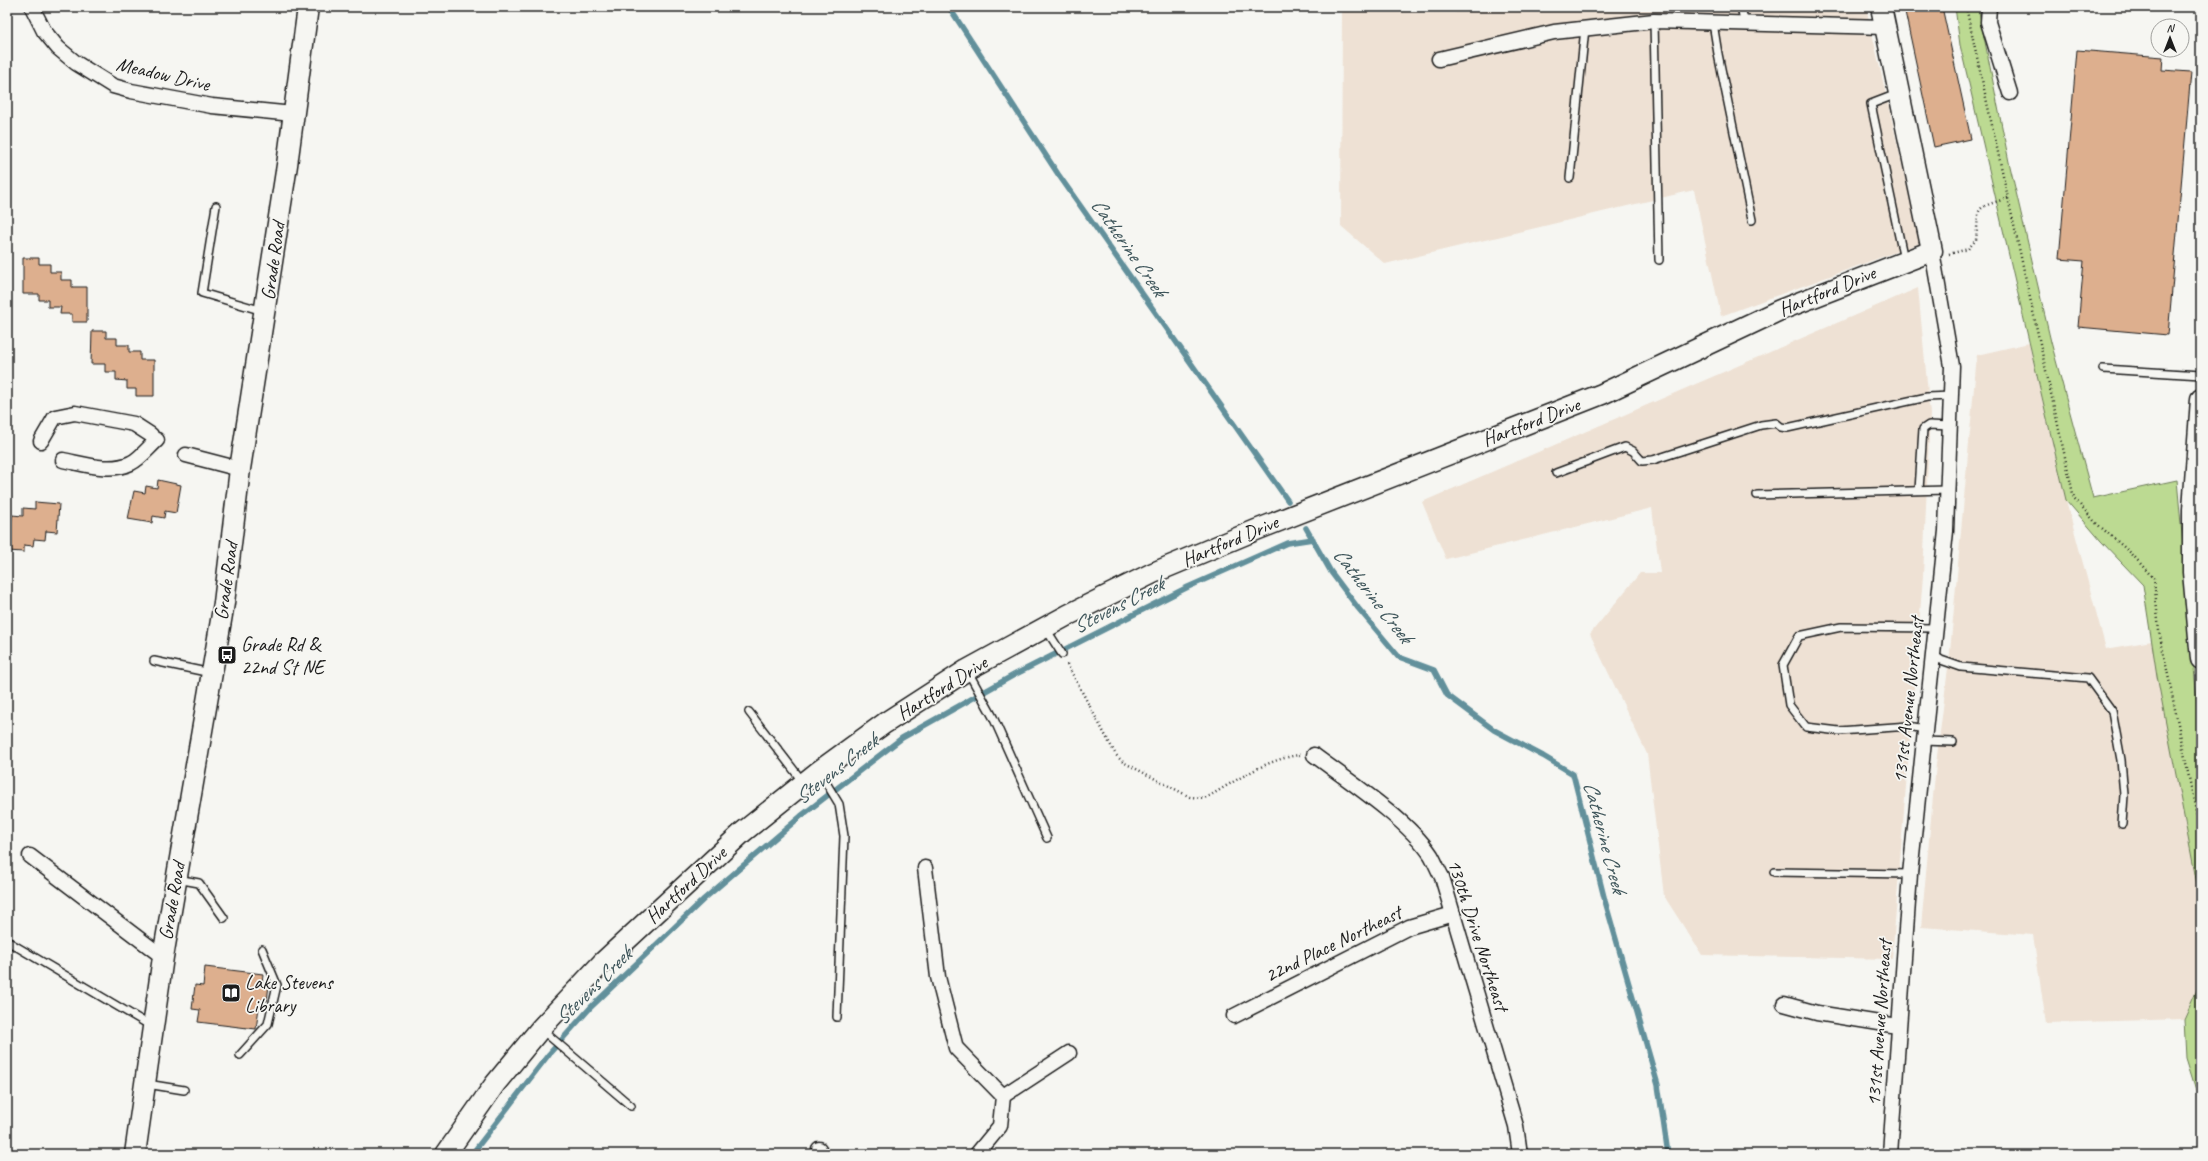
<svg xmlns="http://www.w3.org/2000/svg" width="2208" height="1161" font-family="Caveat,sans-serif">
<style>
.built{fill:#eee1d4}
.green{fill:#bcda92;stroke:#6c7b57}
.lines{fill:none;stroke-linecap:round;stroke-linejoin:round}
.stream{stroke:#62909b;stroke-width:5.5}
.building{fill:#ddaf8e;stroke:#1c1c1c}
.lane-casing{stroke:#1c1c1c;stroke-width:10}
.street-casing{stroke:#1c1c1c;stroke-width:17}
.secondary-casing{stroke:#1c1c1c;stroke-width:23}
.path{stroke:#1c1c1c;stroke-width:2.5;stroke-dasharray:1 3;stroke-linecap:butt}
.lane{stroke:#f6f6f2;stroke-width:7}
.street{stroke:#f6f6f2;stroke-width:14}
.secondary{stroke:#f6f6f2;stroke-width:20}
.labels{text-anchor:middle;dominant-baseline:central;stroke-width:3.5;stroke-linejoin:round;paint-order:stroke}
.street-label{font-size:20px;fill:#1c1c1c;stroke:#f6f6f2}
.poi-label{font-size:20px;fill:#1c1c1c;stroke:#f6f6f2;text-anchor:start}
.water-label{font-size:21px;font-style:italic;fill:#3f565b;stroke:#f6f6f2}
</style>
<rect width="100%" height="100%" fill="#f6f6f2"/>
<filter id="ink" filterUnits="userSpaceOnUse"><feTurbulence type="fractalNoise" baseFrequency=".025" numOctaves="2"/><feDisplacementMap in="SourceGraphic" scale="8" xChannelSelector="R" yChannelSelector="G"/><feConvolveMatrix kernelMatrix="1 2 1 2 8 2 1 2 1" color-interpolation-filters="sRGB"/></filter>
<g filter="url(#ink)">
<g class="built">
<polygon points="1455,7 1866,7 1920,243 1721,316 1694,190 1385,264 1341,226 1342,11 1455,13"/>
<polygon points="1918,288 1930,414 1923,576 1892,959 1702,955 1664,896 1647,754 1590,634 1640,573 1660,573 1652,508 1446,559 1422,502"/>
<polygon points="2029,343 2066,500 2106,649 2152,641 2201,905 2201,981 2184,1019 2046,1023 2033,935 1921,927 1936,764 1950,652 1977,355"/>
</g>
<g class="green">
<polygon points="1955,7 1978,7 2009,162 2051,342 2093,498 2177,480 2201,745 2201,905 2157,676 2143,585 2101,541 2066,500 1960,45"/>
<polygon points="2201,981 2201,1106 2186,1058 2184,1019"/>
</g>
<g class="lines">
<g class="stream">
<polyline points="949,7 1058,174 1288,501"/>
<polyline points="1306,528 1331,572 1358,608 1399,657 1434,670 1447,695 1494,730 1543,756 1573,774 1605,901 1658,1085 1668,1154"/>
<polyline points="472,1154 549,1054 591,1007 704,899 801,816 902,738 1014,675 1188,587 1287,543 1313,539"/>
</g>
</g>
<g class="building">
<polygon points="1904,7 1942,7 1971,139 1934,147"/>
<polygon points="2077,50 2163,57 2162,70 2191,72 2168,335 2078,327 2084,261 2059,259"/>
<polygon points="23,258 39,258 39,264 50,264 50,272 61,272 61,280 72,280 72,287 87,287 87,322 72,322 72,314 60,314 61,307 48,307 48,300 39,300 39,294 23,294"/>
<polygon points="92,331 106,331 106,338 117,338 117,345 129,345 129,352 140,352 140,360 154,360 154,396 136,396 136,389 127,389 127,381 116,380 116,372 105,372 105,364 91,364"/>
<polygon points="158,480 181,485 176,513 165,511 164,518 153,516 152,523 128,519 134,491 145,493 146,486 157,488"/>
<polygon points="35,502 59,504 57,532 46,531 45,540 34,539 33,546 24,545 24,552 7,551 7,528 11,528 12,515 23,516 23,508 35,509"/>
<polygon points="205,967 263,974 262,984 269,985 267,1001 260,1000 256,1029 198,1022 200,1010 192,1009 195,985 203,986"/>
</g>
<g class="lines">
<g class="lane-casing">
<g id="lane">
<polyline points="1741,7 1745,24"/>
<polyline points="1654,21 1659,260"/>
<polyline points="1713,23 1718,54 1752,220"/>
<polyline points="1897,94 1871,104 1904,260"/>
<polyline points="1570,178 1585,28"/>
<polyline points="216,206 202,293 263,311"/>
<polyline points="2103,369 2201,375"/>
<polyline points="1556,473 1625,447 1633,451 1642,461 1653,460 1761,425 1776,423 1781,427 1787,428 1927,397 1951,396"/>
<polyline points="1919,490 1923,429 1929,425 1950,426"/>
<polyline points="1757,495 1947,490"/>
<polyline points="1046,629 1062,654"/>
<polyline points="1932,654 1941,660 1961,667 2088,678 2112,711 2121,760 2124,795 2122,824"/>
<polyline points="154,661 211,673"/>
<polyline points="967,670 993,717 1047,838"/>
<polyline points="749,712 803,782"/>
<polyline points="1924,729 1909,726 1839,731 1806,727 1789,705 1783,665 1799,636 1841,627 1935,628"/>
<polyline points="1923,741 1953,742"/>
<polyline points="819,771 839,804 844,836 837,1017"/>
<polyline points="1774,872 1910,874"/>
<polyline points="177,879 199,883 224,918"/>
<polyline points="7,941 151,1026"/>
<polyline points="541,1029 631,1106"/>
<polyline points="240,1055 268,1024 277,985 262,949"/>
<polyline points="147,1084 184,1090"/>
</g>
</g>
<g class="street-casing">
<g id="street">
<polyline points="32,7 44,31 58,48 76,63 113,86 131,91 212,106 293,114"/>
<polyline points="1989,7 1988,22 2010,93"/>
<polyline points="1439,59 1554,32 1654,21 1885,27"/>
<polyline points="41,441 55,417 75,413 134,424 151,435"/>
<polyline points="186,455 240,469"/>
<path d="M63,460C84,464 110,473 131,463C140,459 149,447 157,440"/>
<path d="M1314,755C1349,781 1408,820 1431,855C1435,862 1438,870 1442,877L1516,1126L1520,1154"/>
<polyline points="30,856 163,957"/>
<polyline points="925,868 938,977 956,1048 1003,1096 1000,1126 977,1154"/>
<polyline points="1784,1004 1817,1013 1898,1026"/>
<polyline points="1234,1016 1409,927 1453,914"/>
<polyline points="1003,1096 1069,1053"/>
<polyline points="819,1154 819,1149"/>
<polyline points="1890,1154 1910,874 1946,531 1952,366 1932,251"/>
</g>
</g>
<g class="secondary-casing">
<g id="secondary">
<polyline points="2201,399 2193,509 2193,572 2201,659"/>
<polyline points="135,1154 163,957 224,603 240,469 287,165 308,7"/>
<polyline points="446,1154 495,1084 541,1028 602,963 743,832 819,771 885,723 967,670 1068,615 1153,573 1256,530 1602,394 1780,310 1932,251 1881,7"/>
</g>
</g>
<g class="path">
<polyline points="1966,7 2074,498 2096,523 2132,554 2154,579 2159,631 2201,836"/>
<path d="M1949,254L1968,249L1976,240C1980,205 1971,210 2008,198"/>
<path d="M1067,664L1116,755L1123,762L1190,797L1204,798L1211,795C1237,780 1269,758 1300,755"/>
</g>
<use href="#lane" class="lane"/>
<use href="#street" class="street"/>
<use href="#secondary" class="secondary"/>
</g>
</g>
<defs>
<g id="bus-square" transform="scale(1)"><rect x="-9" y="-9" width="18" height="18" rx="4" fill="#1c1c1c" stroke="#f6f6f2"/><path d="M-5-6H5V4H4V6H2V4H-2V6H-4V4H-5ZM-3.5-4V0h7V-4ZM-3.5 1.2v1.5H-2V1.2ZM2 1.2v1.5H3.5V1.2Z" fill="#fff"/></g>
<g id="library-square" transform="scale(1)"><rect x="-9" y="-9" width="18" height="18" rx="4" fill="#1c1c1c" stroke="#f6f6f2"/><path d="M-6-4Q-3-5.5-.7-3.5V5Q-3 3-6 4ZM6-4Q3-5.5 .7-3.5V5Q3 3 6 4Z" fill="#fff"/></g>
</defs>
<g fill-rule="evenodd">
<use href="#bus-square" x="227" y="655"/>
<use href="#library-square" x="231" y="993"/>
</g>
<g class="labels">
<g class="street-label">
<text transform="translate(163 74) rotate(13)">Meadow Drive</text>
<text transform="translate(273 261) rotate(-82)">Grade Road</text>
<text transform="translate(1827 291) rotate(-22)">Hartford Drive</text>
<text transform="translate(1531 422) rotate(-21)">Hartford Drive</text>
<text transform="translate(1230 541) rotate(-23)">Hartford Drive</text>
<text transform="translate(226 581) rotate(-82)">Grade Road</text>
<text transform="translate(942 688) rotate(-32)">Hartford Drive</text>
<text transform="translate(1908 700) rotate(-84)">131st Avenue Northeast</text>
<text transform="translate(686 885) rotate(-43)">Hartford Drive</text>
<text transform="translate(172 901) rotate(-80)">Grade Road</text>
<text transform="translate(1478 935) rotate(72)">130th Drive Northeast</text>
<text transform="translate(1333 944) rotate(-26)">22nd Place Northeast</text>
<text transform="translate(1879 1023) rotate(-86)">131st Avenue Northeast</text>
</g>
<g class="poi-label">
<text x="241" y="644">Grade Rd &amp;<tspan x="241" dy="23">22nd St NE</tspan></text>
<text x="245" y="982">Lake Stevens<tspan x="245" dy="23">Library</tspan></text>
</g>
<g class="water-label">
<text transform="translate(1129 247) rotate(55)">Catherine Creek</text>
<text transform="translate(1373 595) rotate(52)">Catherine Creek</text>
<text transform="translate(1118 605) rotate(-27)">Stevens Creek</text>
<text transform="translate(836 769) rotate(-38)">Stevens Creek</text>
<text transform="translate(1605 837) rotate(75)">Catherine Creek</text>
<text transform="translate(593 986) rotate(-45)">Stevens Creek</text>
</g>
</g>
<rect width="2208" height="1161" fill="none" stroke="#f6f6f2" stroke-width="24"/>
<rect x="12" y="12" width="2184" height="1137" fill="none" stroke="#1c1c1c" stroke-width="1.5" filter="url(#ink)"/>
<g transform="translate(2170 38)"><circle r="19" fill="#f6f6f2" stroke="#9f9f9c"/>
<path d="M0-3L7 15L0 10L-7 15Z" fill="#1c1c1c"/>
<text y="-6" font-size="11" font-weight="bold" text-anchor="middle" fill="#1c1c1c">N</text>
</g>
</svg>
